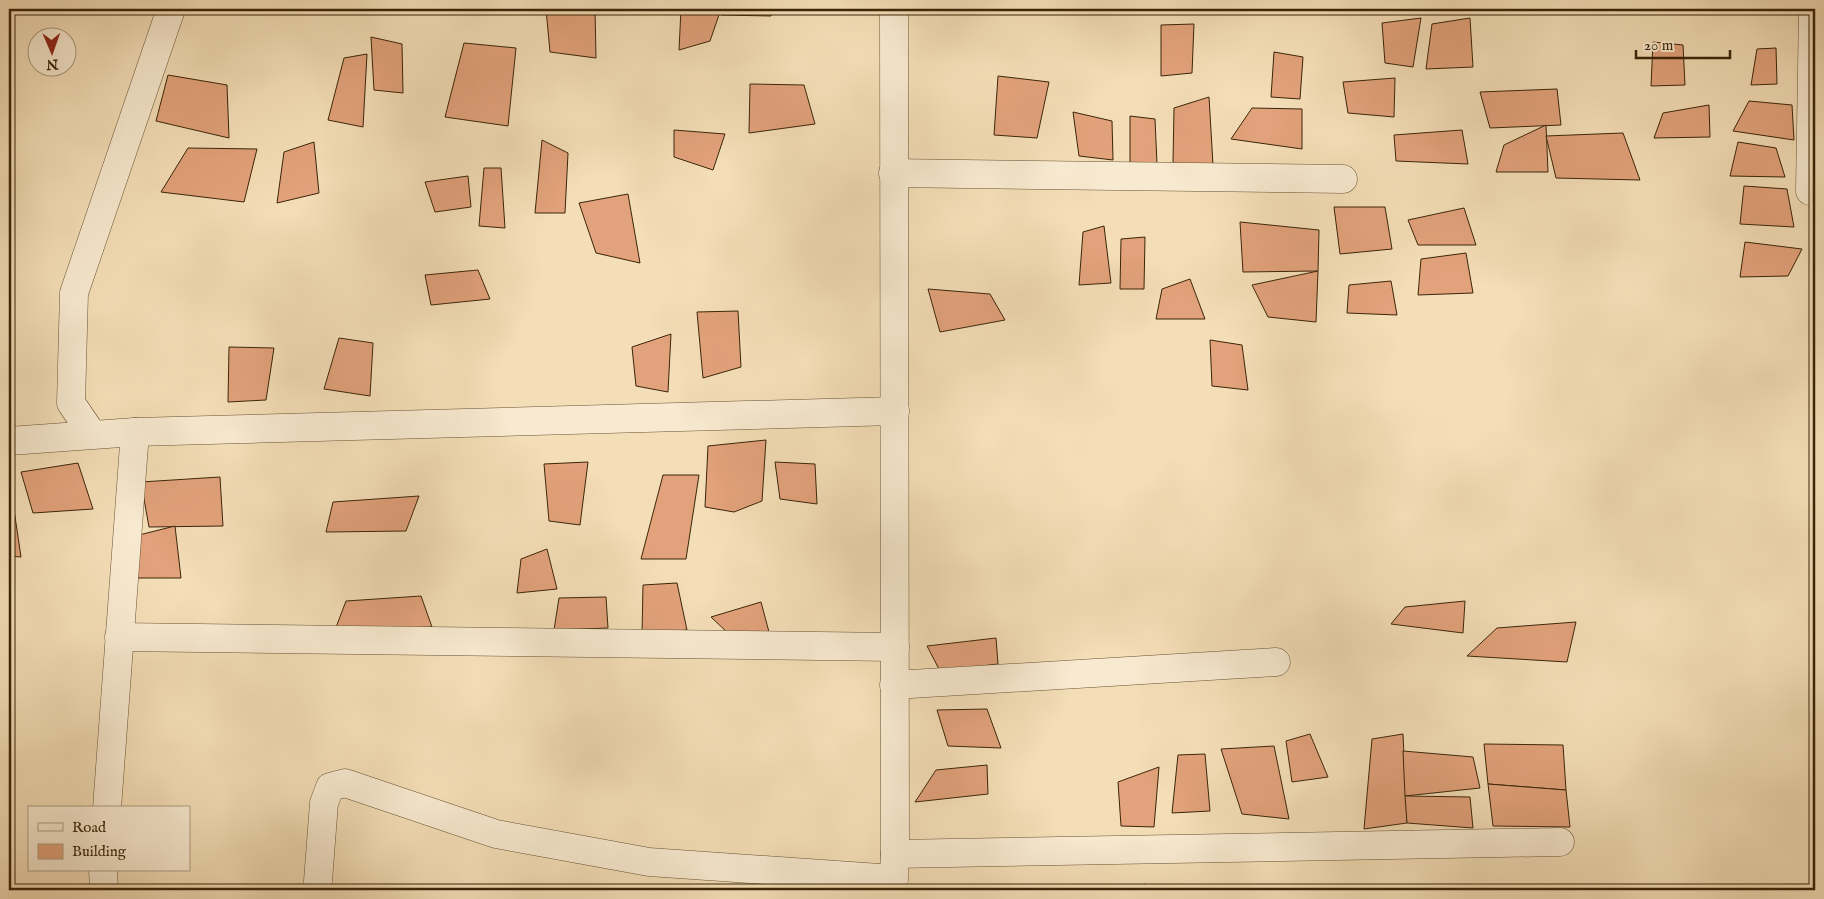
<svg xmlns="http://www.w3.org/2000/svg" width="1824" height="899" font-family="'IM FELL English',serif">
<style>
.building{fill:#e2a27b;stroke:#3b2509}
.lines{fill:none;stroke-linecap:round;stroke-linejoin:round}
.minor-casing{stroke:#695334;stroke-width:29}
.minor{stroke:#f8ead0;stroke-width:28}
</style>
<rect width="100%" height="100%" fill="#f4deb7"/>
<filter id="stains"><feTurbulence type="fractalNoise" baseFrequency=".004" numOctaves="4"/><feColorMatrix values="0 0 0 0 .2 0 0 0 0 .09 0 0 0 0 .02 0 0 0 .5 -.17"/></filter>
<radialGradient id="worn" r=".72"><stop offset=".6" stop-color="#630" stop-opacity="0"/><stop offset="1" stop-color="#630" stop-opacity=".3"/></radialGradient>
<g class="building">
<polygon points="546,9 595,9 596,58 550,52"/>
<polygon points="681,9 721,9 710,41 679,50"/>
<polygon points="721,9 769,9 771,16 721,15"/>
<polygon points="1421,18 1413,67 1385,63 1382,23"/>
<polygon points="1470,18 1473,67 1426,69 1432,24"/>
<polygon points="1194,24 1192,73 1161,76 1161,25"/>
<polygon points="371,37 402,44 403,93 374,90"/>
<polygon points="1653,42 1683,45 1685,85 1651,86"/>
<polygon points="464,43 516,48 508,126 445,117"/>
<polygon points="1776,48 1777,84 1751,85 1757,49"/>
<polygon points="1274,52 1303,57 1300,99 1271,97"/>
<polygon points="367,54 363,127 328,120 344,58"/>
<polygon points="168,75 227,85 229,138 156,121"/>
<polygon points="998,76 1049,82 1037,138 994,135"/>
<polygon points="1395,78 1394,117 1348,113 1343,82"/>
<polygon points="750,84 804,85 815,124 749,133"/>
<polygon points="1557,89 1561,125 1490,128 1480,92"/>
<polygon points="1209,97 1213,165 1173,163 1174,108"/>
<polygon points="1749,101 1792,105 1794,140 1733,131"/>
<polygon points="1709,105 1710,137 1654,138 1663,113"/>
<polygon points="1252,108 1302,109 1302,149 1231,139"/>
<polygon points="1073,112 1112,121 1113,160 1079,156"/>
<polygon points="1130,116 1155,119 1157,164 1130,164"/>
<polygon points="1546,125 1548,172 1496,172 1504,145"/>
<polygon points="674,130 725,134 713,170 674,157"/>
<polygon points="1462,130 1468,164 1396,161 1394,135"/>
<polygon points="1623,133 1640,180 1556,178 1546,136"/>
<polygon points="542,140 568,153 565,213 535,213"/>
<polygon points="314,142 319,193 277,203 284,152"/>
<polygon points="1738,142 1776,148 1785,177 1730,176"/>
<polygon points="188,148 257,149 244,202 161,192"/>
<polygon points="484,168 501,168 505,228 479,226"/>
<polygon points="468,176 471,207 435,212 425,182"/>
<polygon points="1744,186 1787,189 1794,227 1740,224"/>
<polygon points="628,194 640,263 596,253 579,203"/>
<polygon points="1334,207 1385,207 1392,249 1340,254"/>
<polygon points="1464,208 1476,245 1418,245 1408,220"/>
<polygon points="1240,222 1319,230 1318,271 1243,272"/>
<polygon points="1104,226 1111,283 1079,285 1083,232"/>
<polygon points="1145,237 1144,289 1120,289 1121,239"/>
<polygon points="1745,242 1802,249 1788,276 1740,277"/>
<polygon points="1466,253 1473,293 1418,295 1421,259"/>
<polygon points="478,270 490,299 431,305 425,275"/>
<polygon points="1318,271 1316,322 1268,317 1252,285"/>
<polygon points="1190,279 1205,319 1156,319 1162,289"/>
<polygon points="1391,281 1397,315 1347,313 1349,285"/>
<polygon points="928,289 990,294 1005,320 940,332"/>
<polygon points="738,311 741,367 703,378 697,312"/>
<polygon points="671,334 668,392 636,386 632,347"/>
<polygon points="339,338 373,343 370,396 324,389"/>
<polygon points="1210,340 1242,345 1248,390 1212,386"/>
<polygon points="229,347 274,348 266,400 228,402"/>
<polygon points="766,440 762,501 734,512 705,507 708,446"/>
<polygon points="588,462 580,525 549,521 544,464"/>
<polygon points="775,462 815,464 817,504 780,499"/>
<polygon points="78,463 93,509 33,513 21,472"/>
<polygon points="663,475 699,475 686,559 641,559"/>
<polygon points="220,477 223,526 149,527 141,482"/>
<polygon points="419,496 406,531 326,532 333,502"/>
<polygon points="13,503 21,557 9,556 9,505"/>
<polygon points="175,526 181,578 137,578 135,536"/>
<polygon points="547,549 557,589 517,593 521,559"/>
<polygon points="677,583 687,630 642,634 643,585"/>
<polygon points="421,596 432,627 335,630 346,601"/>
<polygon points="606,597 608,628 554,630 559,598"/>
<polygon points="1465,601 1463,633 1391,624 1405,607"/>
<polygon points="761,602 769,632 729,634 711,617"/>
<polygon points="1576,622 1567,662 1467,656 1497,628"/>
<polygon points="996,638 998,664 940,671 927,646"/>
<polygon points="987,709 1001,748 948,746 937,710"/>
<polygon points="1310,734 1328,777 1292,782 1286,741"/>
<polygon points="1403,734 1407,823 1364,829 1372,739"/>
<polygon points="1484,744 1563,745 1566,790 1488,784"/>
<polygon points="1274,746 1289,819 1242,814 1221,749"/>
<polygon points="1403,751 1473,757 1480,788 1405,796"/>
<polygon points="1205,754 1210,811 1172,813 1178,755"/>
<polygon points="987,765 988,794 915,802 936,770"/>
<polygon points="1159,767 1154,827 1121,826 1118,782"/>
<polygon points="1488,784 1566,790 1570,827 1493,826"/>
<polygon points="1405,796 1470,797 1473,828 1407,823"/>
<polygon points="1145,884 1146,890 1123,890"/>
</g>
<g class="lines">
<g class="minor-casing">
<g id="minor">
<polyline points="893,173 1343,179"/>
<polyline points="1810,191 1813,9"/>
<polyline points="92,434 71,403 74,293 171,9"/>
<polyline points="9,441 135,432 895,411"/>
<polyline points="119,637 895,647"/>
<polyline points="894,685 1276,662"/>
<polyline points="107,808 135,432"/>
<polyline points="895,854 1560,842"/>
<polyline points="103,870 104,890"/>
<polyline points="318,881 324,803 330,787 345,783 496,834 649,862 894,879"/>
<polyline points="893,890 895,854 894,9"/>
</g>
</g>
<use href="#minor" class="minor"/>
</g>
<rect width="1824" height="899" fill="none" stroke="#f4deb7" stroke-width="30"/>
<rect x="10" y="10" width="1804" height="879" fill="none" stroke="#3b2509" stroke-width="2.5"/>
<rect x="15" y="15" width="1794" height="869" fill="none" stroke="#3b2509"/>
<rect x="28" y="806" width="162" height="65" fill="#f8ead0" stroke="#ac9b80"/>
<rect x="38" y="823" width="25" height="8" fill="#f8ead0" stroke="#ac9b80"/>
<text x="72" y="832" font-size="15" fill="#3b2509">Road</text>
<rect x="38" y="844" width="25" height="15" fill="#e2a27b" stroke="#ac9b80"/>
<text x="72" y="856" font-size="15" fill="#3b2509">Building</text>
<g transform="translate(52 52) rotate(178)"><circle r="24" fill="#f8ead0" stroke="#ac9b80"/>
<path d="M0-4L9 19L0 12L-9 19Z" fill="#8f2418"/>
<text y="-8" font-size="14" font-weight="bold" text-anchor="middle" fill="#3b2509">N</text>
</g>
<path d="M1636 50v8h94v-8" fill="none" stroke="#3b2509" stroke-width="2.5"/>
<text x="1644" y="50" font-size="15" fill="#3b2509" stroke="#f8ead0" stroke-width="4" paint-order="stroke">20 m</text>
<rect width="100%" height="100%" filter="url(#stains)"/>
<rect width="100%" height="100%" fill="url(#worn)"/>
</svg>
